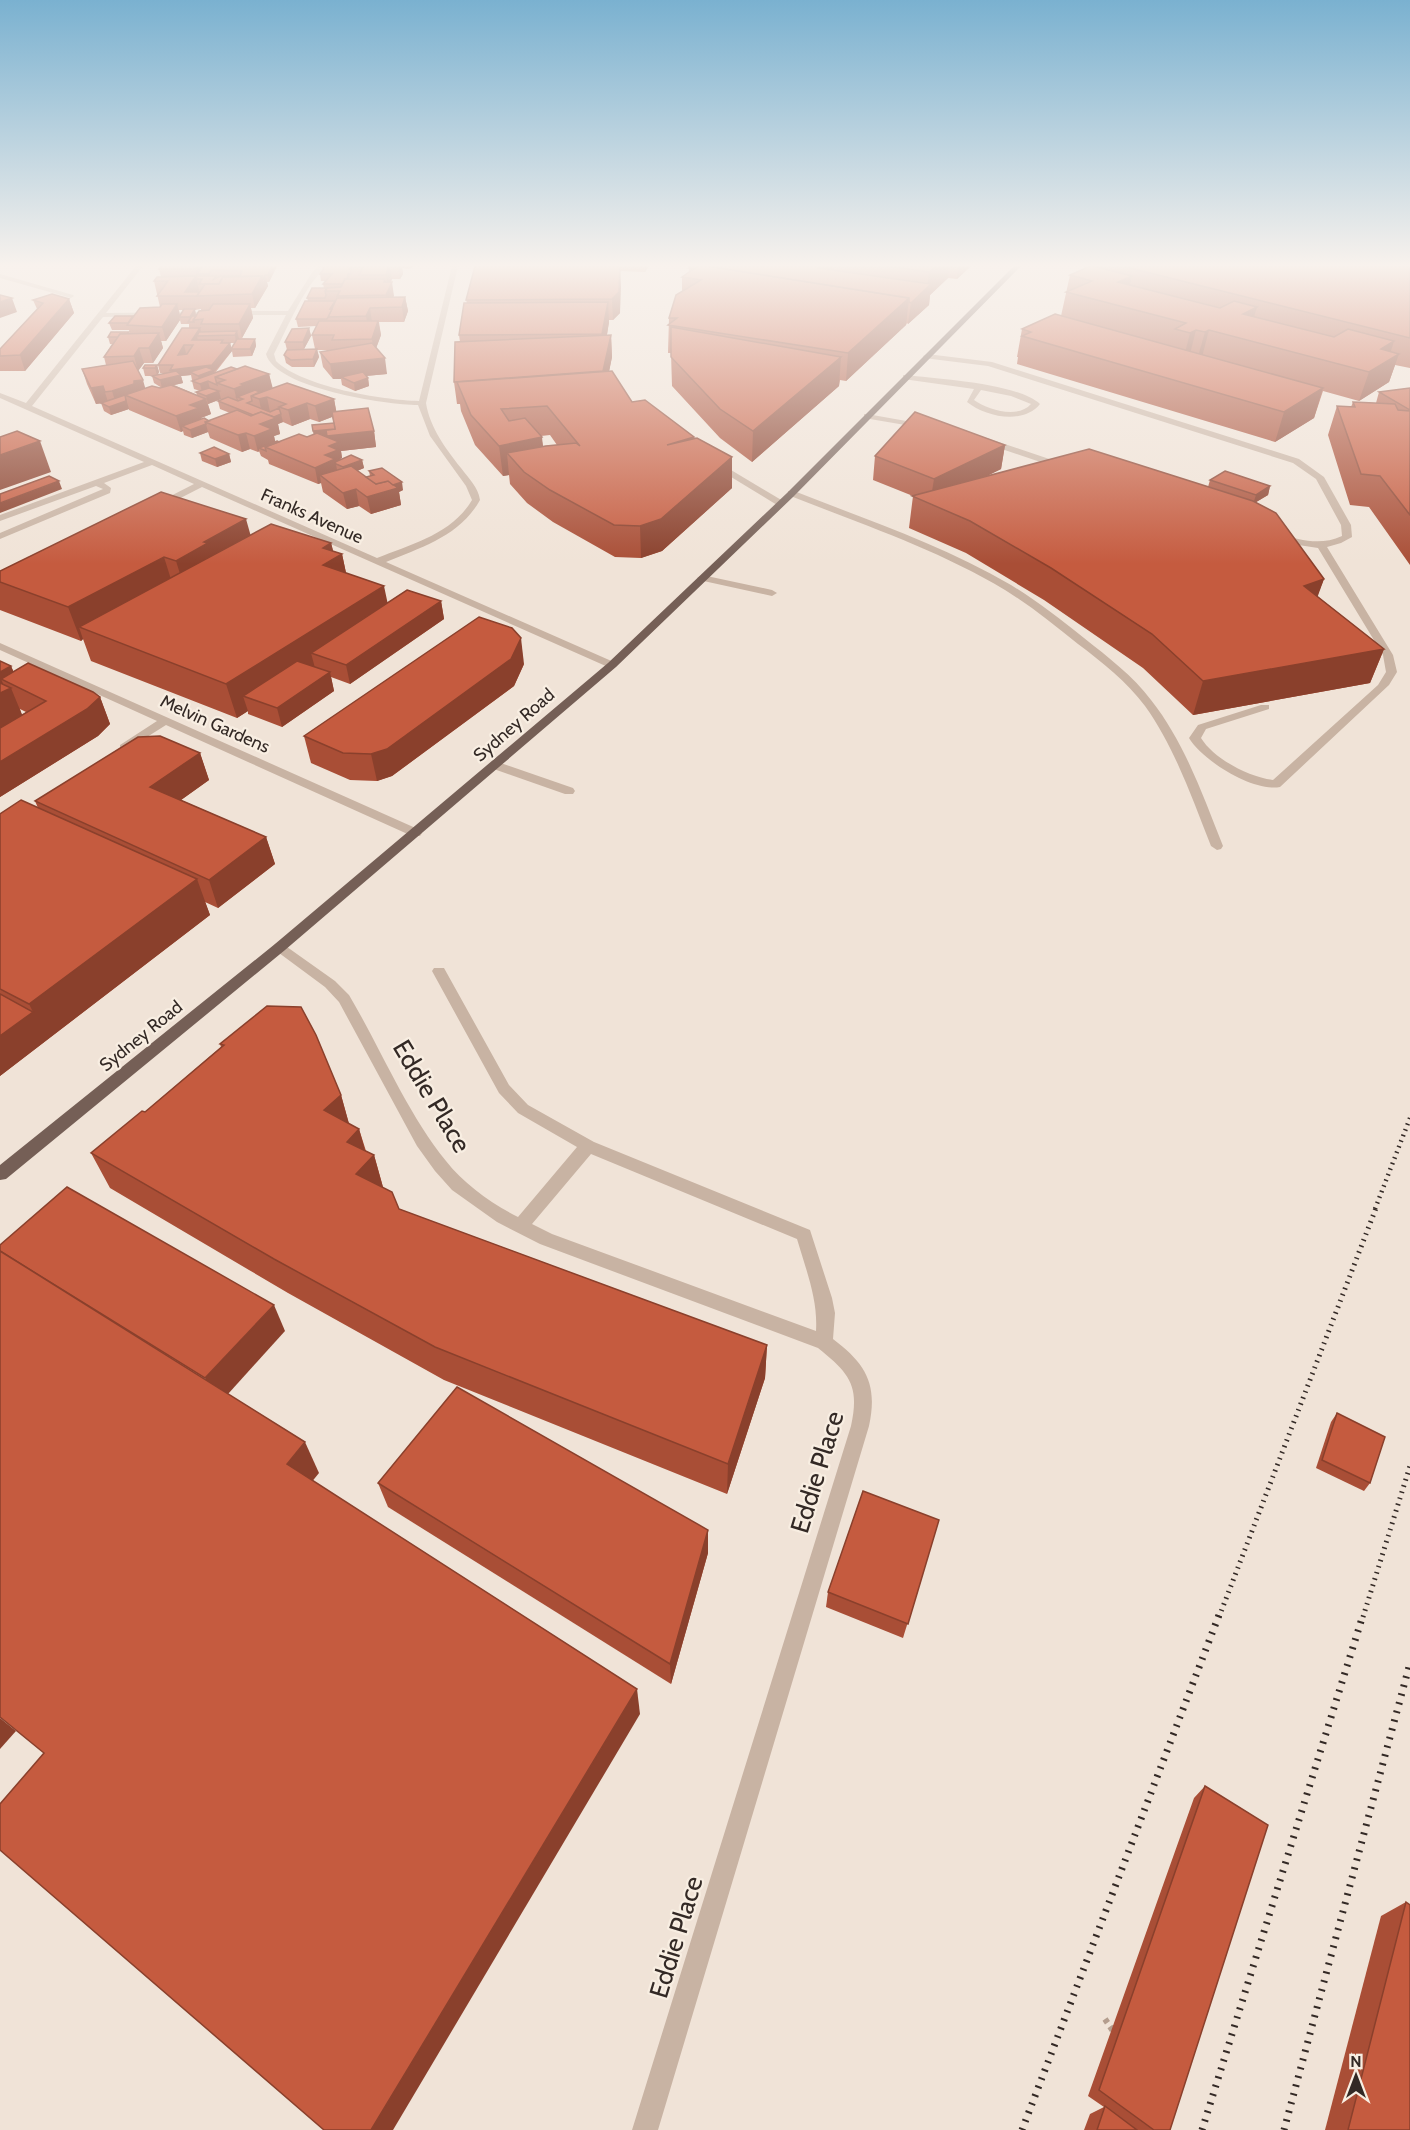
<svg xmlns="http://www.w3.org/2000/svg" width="1410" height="2130" font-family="Cabin,sans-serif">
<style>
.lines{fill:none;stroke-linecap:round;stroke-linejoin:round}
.path{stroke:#b49d8d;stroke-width:6;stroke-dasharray:4.5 4.5;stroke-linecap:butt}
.minor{fill:#c8b3a3;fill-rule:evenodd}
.major{fill:#755f56;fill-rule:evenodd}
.rail-far2{stroke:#332925;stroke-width:4.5;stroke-dasharray:1.5 4.5;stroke-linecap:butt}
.rail-far1{stroke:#332925;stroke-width:5;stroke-dasharray:1.5 5;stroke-linecap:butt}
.rail{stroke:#332925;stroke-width:7;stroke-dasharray:2 7;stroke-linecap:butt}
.wall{fill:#a94e36;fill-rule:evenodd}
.shaded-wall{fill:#8a402c}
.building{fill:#c55b3f;stroke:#8a402c;stroke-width:1.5;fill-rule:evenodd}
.labels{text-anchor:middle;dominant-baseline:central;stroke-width:4.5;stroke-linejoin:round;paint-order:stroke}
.far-street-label{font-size:18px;fill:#332925;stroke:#f8eee2}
.near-street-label{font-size:26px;fill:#332925;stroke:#f8eee2}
</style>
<rect width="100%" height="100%" fill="#f0e3d7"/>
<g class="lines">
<polyline class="path" points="1105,2019 1113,2031"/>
<g class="minor">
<path d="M136,266H143L106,313L202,312L204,315L103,317L32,406L377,558C412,544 452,534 472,500L466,486L430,436L418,405C386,405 275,388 266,354L286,315H232L228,313L232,311H288L313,271L319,266H326C301,292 290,323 274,354L276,361C303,387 382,400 419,401L452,266H458L426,403C430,428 446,449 461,468C469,479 478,487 480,500C460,536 422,547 386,562L616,663V667H608L202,487L161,508H155V504L194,484L152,465L104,483L111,488L110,493L0,539V533L103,489L96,486L0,521V515L144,462L0,398V393L26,403Z"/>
<polygon points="0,274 73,295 74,296 71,298 0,278"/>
<path d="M927,354L992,362L1299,459L1324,477L1351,525L1352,537L1341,543L1327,547L1393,655L1397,672L1389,685L1280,787C1253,792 1203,761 1189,738L1198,725L1261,705H1269V709L1206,729L1201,738C1214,759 1249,777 1273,780L1378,685L1386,672L1383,655L1318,548L1292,544L1273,537L1278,534C1301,540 1320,546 1342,536L1341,525L1316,479L1293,463L988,366L924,358L923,356Z"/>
<path d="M906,375C938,379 1017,383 1040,404C1023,425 986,417 967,402L974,389L903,379V375ZM981,390L1011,396L1031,404C1018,419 988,410 974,400Z"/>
<polygon points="867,414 923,424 927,426 923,428 864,418 864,414"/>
<polygon points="987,438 1067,465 1068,467 1061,469 984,443 983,441"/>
<polygon points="716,461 783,501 785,503 777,505 713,466 713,462"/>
<path d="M788,491H794C867,520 943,545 1011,585C1037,601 1060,619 1084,638C1108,657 1133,676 1151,700C1185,743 1203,796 1223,846L1221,849L1217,850L1211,846C1192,798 1175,748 1145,706C1127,682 1102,662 1078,644C1054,625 1031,606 1005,590C937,549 861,524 788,495Z"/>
<polygon points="702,575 772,590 777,593 772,596 699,580 697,578"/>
<polygon points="0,643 420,830 422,833 420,836 412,836 166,725 128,749 120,749 120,745 157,721 0,650"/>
<polygon points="495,761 573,788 575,791 573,794 565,794 491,768 491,762"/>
<path d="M280,942L335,981L349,995C381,1049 407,1113 446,1161C464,1184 492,1204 518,1217L577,1147L518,1113L499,1093L432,971L434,968H444L509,1085L528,1105L594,1142L810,1230L832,1298L835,1313L833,1339C866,1364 878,1384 869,1426L658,2130H632L851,1426C860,1385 849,1373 818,1348L540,1244L497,1222L452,1190L435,1171L417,1146L339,1002L325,987L275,950L273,947L275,944ZM591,1154L797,1239C806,1270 818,1299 816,1331L552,1234L532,1224Z"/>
</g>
<polygon class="major" points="1014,266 1021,266 793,497 616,667 285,950 6,1179 0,1180 0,1165 275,944 608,663 787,493"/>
<polyline class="rail-far2" points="1375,1209 1410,1118"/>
<g class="rail-far1">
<polyline points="1219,1617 1376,1208"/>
<polyline points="1363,1617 1410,1466"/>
</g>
<g class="rail">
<polyline points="1022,2130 1219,1615"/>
<polyline points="1202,2130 1363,1615"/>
<polyline points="1284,2130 1410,1663"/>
</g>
</g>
<g class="wall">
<path d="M277,266L269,282H267L268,286L255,308H251L253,318L242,338H239L255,339L256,346L252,356L233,357L232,351L215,373L237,369L269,374L272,388L334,399L336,411L374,431L376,447L341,451L342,458L340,459L362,460L364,468L357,471L366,477L370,476L369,471L403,490L399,492L401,505L371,514L359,506L347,509L323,492L321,483L318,484L269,464L268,460L261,456L259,451L258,452L250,449L242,452L210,438L208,432L192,438L184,435L183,431L181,432L129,410V409L111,415L104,411L101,403H103L96,404L87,384L82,369L106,365L104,357L112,344H110L108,337L129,332L130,334L129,330H112L109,323L133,316V317L160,307L154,281L161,277L159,269ZM201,309V310L196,315L195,310ZM179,310H183L180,315ZM180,320L181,324H189V328L158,365L160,373H168L158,375L159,372L157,365L143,368L145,376H152L154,383L162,388H145L138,371L144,363H153L163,348L161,341H166ZM224,343H235L232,349L230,343ZM191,375L192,380L193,381H192L194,389L200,391L196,392L197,395L174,385L183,383L181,376ZM221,399H222L218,401L220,409L230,413L209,421L202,419L201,418L211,414L208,404ZM332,417L334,423L312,425L314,435L307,437L279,442H275L274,436L280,434L278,424L283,422L292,426L310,419L319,422Z"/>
<polygon points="325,266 414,266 409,269 402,268 403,274 400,279 392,279 391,282 393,297 405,297 408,311 404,322 379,322 381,335 376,348 387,374 366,376 368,378 369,386 355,391 342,385 341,379 333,379 323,367 320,352 332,350 317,350 319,357 314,367 292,367 286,363 284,355 315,349 312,335 316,326 298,327 296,319 308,301 307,298 324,288 323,284 325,281 321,281 320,274"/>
<path d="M475,266H649L645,272L620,271V313L613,320H609L607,335H611L612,357L609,371L632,402L694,437V438L732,457V488L662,551L641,558L615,557L553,522L527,503L510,484L509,475L503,476L475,445L461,411L460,404H457L454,382L460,342L459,335L467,303L466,300ZM550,435L557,445L543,446L541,436Z"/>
<polygon points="689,266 971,266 957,279 948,278 930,295 929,305 908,324 907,323 906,325 846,381 840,380 839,386 752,462 720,438 672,386 671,353 668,353 669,318 682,291 682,277 689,272"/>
<polygon points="1097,266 1410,266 1410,368 1395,365 1389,382 1359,401 1323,391 1314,418 1275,442 1017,364 1018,357 1017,357 1022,329 1061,316 1070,275 1097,267"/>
<polygon points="69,299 74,313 25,371 0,371 0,349 37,309 33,300"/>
<polygon points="309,328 311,336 304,349 287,350 285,342"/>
<polygon points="1410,388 1410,565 1369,507 1350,505 1328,435 1337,406 1351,407 1353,402 1376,403 1379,392"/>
<polygon points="1005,445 1001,469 985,477 1208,487 1210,480 1270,486 1268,495 1256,502 1324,579 1317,596 1384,649 1370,683 1193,715 1143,668 1044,600 966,553 909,528 913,496 873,480 875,456"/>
<polygon points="200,453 229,454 231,462 217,467 202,461"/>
<polygon points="250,535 331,543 333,551 342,554 346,573 388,603 441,601 444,619 350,684 331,677 334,691 282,727 248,714 248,711 237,718 91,661 83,639 81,641 0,610 0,571"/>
<path d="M0,661L11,666L13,671L100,697L110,724L98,736L0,797ZM20,709L26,712L22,715Z"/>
<polygon points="524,664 514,686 392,776 377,781 350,780 311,763 304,736"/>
<polygon points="200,753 209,780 181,800 266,837 275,864 218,908 205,902 210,915 0,1076 0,814 38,808 35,801"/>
<polygon points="220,1044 341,1095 349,1124 359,1129 366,1151 374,1155 383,1187 399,1209 767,1345 765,1378 727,1494 444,1380 288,1293 110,1188 91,1153 145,1112 221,1047"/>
<polygon points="1337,1413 1370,1483 1364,1491 1316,1468 1331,1422"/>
<polygon points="378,1483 708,1530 708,1553 671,1684 388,1507"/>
<polygon points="939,1520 903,1638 826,1607 828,1592"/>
<polygon points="1205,1786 1170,2130 1084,2130 1090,2114 1104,2107 1088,2096 1194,1798"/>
<polygon points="1406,1902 1410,2130 1325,2130 1381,1916"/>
</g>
<g class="shaded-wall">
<polygon points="197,266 208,266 197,274 199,279 198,279 195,269"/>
<polygon points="272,266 277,266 269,282 268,275"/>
<polygon points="390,266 392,279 388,289 386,275"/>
<polygon points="398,266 402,266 403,274 400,279"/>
<polygon points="620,266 621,287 620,313 613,320 612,299"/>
<polygon points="645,266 649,266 645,272"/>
<polygon points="826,266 832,266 831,278 825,284"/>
<polygon points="936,266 949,266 948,278 930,295 929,305 908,324 911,303 927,288 929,272"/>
<polygon points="958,266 971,266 957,279"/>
<polygon points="265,275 268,286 255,308 252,294 262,276 263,279"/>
<polygon points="196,276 199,290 196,296 185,292"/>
<polygon points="1132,276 1126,302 1118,282"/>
<polygon points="385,279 387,292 392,282 394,296 389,307 388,307 384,282"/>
<polygon points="405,297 408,311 404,322 402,307"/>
<polygon points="12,298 17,312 0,318 0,302"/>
<polygon points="909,298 906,325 846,381 848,353"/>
<polygon points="69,299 74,313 25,371 20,355"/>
<polygon points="608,302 609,323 603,356 602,334"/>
<polygon points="177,304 180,317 179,317 180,320 166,341 162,327"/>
<polygon points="250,304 253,318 242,338 239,324"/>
<polygon points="1257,307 1249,334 1243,314"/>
<polygon points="370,308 372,322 369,331 366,316"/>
<polygon points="195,309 196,317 191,322 190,317"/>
<polygon points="378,321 381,335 374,354 372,339"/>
<polygon points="200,328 202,335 197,336 198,341 192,340"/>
<polygon points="309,328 311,336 304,349 303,342"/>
<polygon points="1196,330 1189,358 1183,361 1190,333"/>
<polygon points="1209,330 1202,357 1197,360 1205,332"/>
<polygon points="237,331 239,339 236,343 235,335"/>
<polygon points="159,333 163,348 153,363 149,348"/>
<polygon points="611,335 612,357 604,397 602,374"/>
<polygon points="255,339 256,346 252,356 250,349"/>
<polygon points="1394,341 1388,361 1399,354 1389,382 1359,401 1369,372 1381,349"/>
<polygon points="230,343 232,351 214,372 216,377 200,383 198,376 190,372 191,375 181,376 183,383 162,388 160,380 172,377 170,370"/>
<polygon points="184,345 186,353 181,362 178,355"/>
<polygon points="139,348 144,363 138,371 134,356"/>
<polygon points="317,349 319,357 314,367 313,359"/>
<polygon points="841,357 839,386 752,462 753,431"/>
<polygon points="385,358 387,374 343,378 341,377 341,379 333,379 330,364"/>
<polygon points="157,365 159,372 157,375 155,368"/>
<polygon points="269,374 273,389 251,396 237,397 239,404 238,405 234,389 241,384"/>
<polygon points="368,378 369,386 355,391 354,383"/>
<polygon points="143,380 149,402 125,395 129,409 111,415 109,407 116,404 112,391 134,381"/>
<polygon points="208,381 210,389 202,392 200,384"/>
<polygon points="103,386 108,402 96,404 91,388"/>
<polygon points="1323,388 1314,418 1275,442 1284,412"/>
<polygon points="219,391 221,399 208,404 206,396"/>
<polygon points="267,397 270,412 262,414 259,399"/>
<polygon points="206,399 211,414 201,418 203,424 182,426 183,431 181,432 176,416 190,405"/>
<polygon points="334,399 337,415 319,422 315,406"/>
<polygon points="307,403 310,419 292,426 288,410"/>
<polygon points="281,414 283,422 278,424 280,434 274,436 276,445 259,448 259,451 258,452 254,436 260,424"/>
<polygon points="206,424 208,432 192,438 190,430"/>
<polygon points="335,429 374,431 376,447 341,451 342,458 340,459 336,464 338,476 320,475 321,483 318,484 315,468 315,440 313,431"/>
<polygon points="246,433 250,449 242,452 238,435"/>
<polygon points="542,437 545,468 507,453 509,475 503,476 499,446"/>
<polygon points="40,441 51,472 0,490 0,455"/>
<polygon points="1005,445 1001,469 930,504 934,479"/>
<polygon points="229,454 231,462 217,467 215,459"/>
<polygon points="732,457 732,488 662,551 641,558 640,526"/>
<polygon points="362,460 364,468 345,476 343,467"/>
<polygon points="59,481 62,489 0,513 0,503"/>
<polygon points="402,482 403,490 399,492 401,505 371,514 367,497 375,490"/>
<polygon points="1270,486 1268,495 1253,504 1256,495"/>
<polygon points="356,489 359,506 347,509 343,493"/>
<polygon points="246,519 255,551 186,593 176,561 204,542"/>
<polygon points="331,543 335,558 342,554 349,587 323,565 323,548"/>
<polygon points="164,557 174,589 79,627 83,639 81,641 68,607"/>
<polygon points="1324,579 1312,612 1304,586"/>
<polygon points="384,586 391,619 311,653 315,668 243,696 248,711 237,718 226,684"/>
<polygon points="441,601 444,619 350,684 346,665"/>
<polygon points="521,638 524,664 514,686 392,776 377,781 371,754"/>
<polygon points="1384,649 1370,683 1193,715 1203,681"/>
<polygon points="11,666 21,688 1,679 6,690 11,688 25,722 0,737 0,672"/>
<polygon points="330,672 334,691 282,727 277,708"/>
<polygon points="100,697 110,724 98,736 0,797 0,762"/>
<polygon points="200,753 209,780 160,815 150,787"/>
<polygon points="266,837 275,864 218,908 209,880"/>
<polygon points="197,879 210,915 0,1076 0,1036 33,1012 29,1004"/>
<polygon points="341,1095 351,1131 324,1110"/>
<polygon points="359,1129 368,1161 374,1155 384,1191 367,1209 347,1142"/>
<polygon points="274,1305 285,1331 219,1404 205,1378"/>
<polygon points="767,1345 765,1378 727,1494 728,1464"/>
<polygon points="305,1442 319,1473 302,1494 287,1464"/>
<polygon points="708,1530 708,1553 671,1684 670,1664"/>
<polygon points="637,1689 640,1714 393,2130 371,2130"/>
<polygon points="0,1718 16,1731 0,1749"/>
</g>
<g class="building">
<polygon points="161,266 197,266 195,269 159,269"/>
<polygon points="203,266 272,266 268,275 265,275 263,279 266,279 263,283 262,276 223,277 219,284 199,284 202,279 197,279 196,276 183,276 216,276 214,279 220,276 240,276 242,271 212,270 209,274 197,274"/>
<polygon points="325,266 351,266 349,269 351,269 351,274 348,274 347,279 345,279 343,284 323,284 332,274 320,274"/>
<polygon points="351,266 389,266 386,275 359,275 363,267 350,267"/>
<polygon points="475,266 620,266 619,292 612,299 466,300"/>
<polygon points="693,266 698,266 694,269 689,268"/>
<polygon points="698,266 707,266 909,298 848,353 668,325 677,318 669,318 676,295 701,280 682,277"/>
<polygon points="707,266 820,266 818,268 931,284 911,303 909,302 909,298"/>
<polygon points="888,266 936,266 929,272"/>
<polygon points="1090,266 1093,266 1132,276 1118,282 1220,308 1234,301 1257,307 1243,314 1334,337 1348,329 1394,341 1381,349 1399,354 1369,372 1209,330 1205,332 1196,330 1190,333 1175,329 1186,323 1066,292 1092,281 1070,275"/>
<polygon points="1122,266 1410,266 1410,338"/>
<polygon points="196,276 185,292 199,292 197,296 157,296 168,281 154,281 157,277"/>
<polygon points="262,276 252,294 197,296 205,284 219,284 223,277"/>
<polygon points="345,279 385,279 384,282 392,282 386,295 337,296 340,291 325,291 327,288 341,287"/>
<polygon points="312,288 327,288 325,291 326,295 325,298 307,298"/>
<polygon points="52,294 69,299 20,355 0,356 0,349 43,303 33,300"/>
<polygon points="0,295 12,298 0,302"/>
<polygon points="405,297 402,307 370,308 366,316 328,317 337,298"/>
<polygon points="305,301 335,301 330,309 332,309 327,319 296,319"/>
<polygon points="608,302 602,334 459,335 464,303"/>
<polygon points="162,304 177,304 162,327 127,325 140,308 160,307"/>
<polygon points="213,304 250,304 239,324 201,324 203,319 193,320 199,311 209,310"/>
<polygon points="184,309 195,309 190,317 179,317"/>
<polygon points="1055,314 1323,388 1284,412 1022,336 1031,332 1022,329"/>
<polygon points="115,316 133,316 128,323 109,323"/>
<polygon points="192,316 196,316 193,320 194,322 188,322"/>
<polygon points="319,321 378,321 372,339 332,340 334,335 312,335"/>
<polygon points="671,327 841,357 753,431 720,409 671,357"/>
<path d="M182,328H200L192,340H223L221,343H230L212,365L170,370L173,365H158ZM184,345H193L187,354L178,355Z"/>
<polygon points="309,328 303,342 285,342 292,329"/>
<polygon points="237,331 235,335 197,336 199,332"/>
<polygon points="111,332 129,332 127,334 120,334 118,337 108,337"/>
<polygon points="159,333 149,348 139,348 134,356 104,357 120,334"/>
<polygon points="611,335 603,371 454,382 455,342"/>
<polygon points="237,339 255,339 250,349 231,349"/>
<polygon points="372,343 385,358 330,364 320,352"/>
<polygon points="317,349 313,359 291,360 284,355 287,350"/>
<polygon points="133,361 143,380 134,381 134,384 112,391 105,392 103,386 91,388 82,369"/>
<polygon points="145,365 157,365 155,368 143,368"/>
<polygon points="245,366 269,374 241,384 244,385 234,389 217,383 225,380 215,377"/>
<polygon points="206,367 214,370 198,376 190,372"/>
<polygon points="231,367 237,369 215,377 217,385 208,381 200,384 192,381"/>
<polygon points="176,371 181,375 160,380 152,376"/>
<polygon points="612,371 632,402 645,400 694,437 667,445 697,438 732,457 661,519 640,526 614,525 550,490 524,472 507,453 546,446 576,443 580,446 547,406 501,409 509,421 525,418 542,437 499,446 471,415 457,382"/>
<polygon points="363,372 368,378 354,383 341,377"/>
<polygon points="287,383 334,399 315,406 307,403 288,410 279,407 286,404 267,397 259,399 251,396"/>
<polygon points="171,385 206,399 190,405 199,408 176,416 125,395 152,386 160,388"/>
<polygon points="209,388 219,391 206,396 196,392"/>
<polygon points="1410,388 1410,410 1379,392"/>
<polygon points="255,390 260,392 251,396 252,401 247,403 270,412 279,408 281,414 274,417 261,412 253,415 218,401 228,397 238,401 243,399 237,397"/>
<polygon points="125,395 126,401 109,407 101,403"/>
<polygon points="1353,402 1395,404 1398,410 1410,411 1410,515 1380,476 1361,474 1337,406 1355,407"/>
<polygon points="368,408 374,431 327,436 326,430 335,429 332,412"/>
<polygon points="237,410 251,416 261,412 276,418 260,424 272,429 254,436 246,433 238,435 205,422"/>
<polygon points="915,412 1005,445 934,479 875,456"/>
<polygon points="204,418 209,421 205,422 206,424 190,430 182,426"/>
<polygon points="334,423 335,429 313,431 312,425"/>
<polygon points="17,431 40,441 0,455 0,437"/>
<polygon points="317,433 339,442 329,446 338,450 325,455 335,459 315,468 265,447 299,434 307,437"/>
<polygon points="277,441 279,442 265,447 266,451 259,448"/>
<polygon points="214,447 229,454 215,459 200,453"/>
<polygon points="1089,449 1253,501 1276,513 1324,579 1304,586 1384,649 1203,681 1152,634 1051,568 970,521 912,496"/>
<polygon points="351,455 362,460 343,467 336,464 335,462"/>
<polygon points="351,466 376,484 388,481 398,488 367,497 356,489 343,493 320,475"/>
<polygon points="382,468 402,482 393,485 388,481 376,484 366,477 374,475 369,471"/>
<polygon points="1225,471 1270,486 1256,495 1210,480"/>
<polygon points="49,476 59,481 0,503 0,494"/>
<polygon points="161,492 246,519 204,542 208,543 176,561 164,557 68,607 0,582 0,571"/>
<polygon points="271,524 331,543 323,548 342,554 323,565 384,586 226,684 79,627"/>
<polygon points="407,590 441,601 346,665 311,653"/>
<polygon points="479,617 512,628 521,638 511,659 387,749 371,754 343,753 304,736"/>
<polygon points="0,661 11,666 0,672"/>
<polygon points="297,661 330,672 277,708 243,696"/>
<polygon points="28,663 93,692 100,697 87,709 0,762 0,728 46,701 1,679"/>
<polygon points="0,683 11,688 0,693"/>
<polygon points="160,736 200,753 150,787 266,837 209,880 35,801 138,737"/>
<polygon points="21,800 197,879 29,1004 0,989 0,814"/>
<polygon points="0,994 33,1012 0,1036"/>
<polygon points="267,1006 301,1007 316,1035 341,1095 324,1110 359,1129 347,1142 374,1155 356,1174 392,1192 399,1209 767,1345 728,1464 435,1347 274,1259 91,1153 142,1111 145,1112 224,1045 220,1044"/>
<polygon points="67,1187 274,1305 205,1378 0,1251 0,1245"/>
<polygon points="0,1251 305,1442 287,1464 637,1689 371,2130 324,2130 0,1850 0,1804 44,1753 0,1717"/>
<polygon points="457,1387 708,1530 670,1664 378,1483"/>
<polygon points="1337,1413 1385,1437 1370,1483 1322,1460"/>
<polygon points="863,1491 939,1520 908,1624 828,1592"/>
<polygon points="1205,1786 1268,1825 1170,2130 1154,2130 1099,2090"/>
<polygon points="1406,1902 1410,1905 1410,2130 1348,2130"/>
<polygon points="1105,2106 1137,2130 1097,2130"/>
</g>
<linearGradient id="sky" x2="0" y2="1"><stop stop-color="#7ab1d0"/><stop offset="0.47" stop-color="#f8f2ed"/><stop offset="1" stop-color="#f8f2ed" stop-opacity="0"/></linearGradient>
<rect width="1410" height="564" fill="url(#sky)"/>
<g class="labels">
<g class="far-street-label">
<text transform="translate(312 516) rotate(24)">Franks Avenue</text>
<text transform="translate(215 724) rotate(24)">Melvin Gardens</text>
<text transform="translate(514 725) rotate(-41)">Sydney Road</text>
<text transform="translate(141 1036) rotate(-39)">Sydney Road</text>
</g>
<g class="near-street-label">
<text transform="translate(432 1096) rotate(59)">Eddie Place</text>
<text transform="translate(817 1472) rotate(-73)">Eddie Place</text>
<text transform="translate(676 1937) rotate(-73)">Eddie Place</text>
</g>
</g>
<g transform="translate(1356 2076)" stroke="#f8eee2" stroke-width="4.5" paint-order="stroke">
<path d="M0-4.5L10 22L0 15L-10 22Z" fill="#332925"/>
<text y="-9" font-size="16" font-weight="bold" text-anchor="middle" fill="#332925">N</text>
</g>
</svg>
